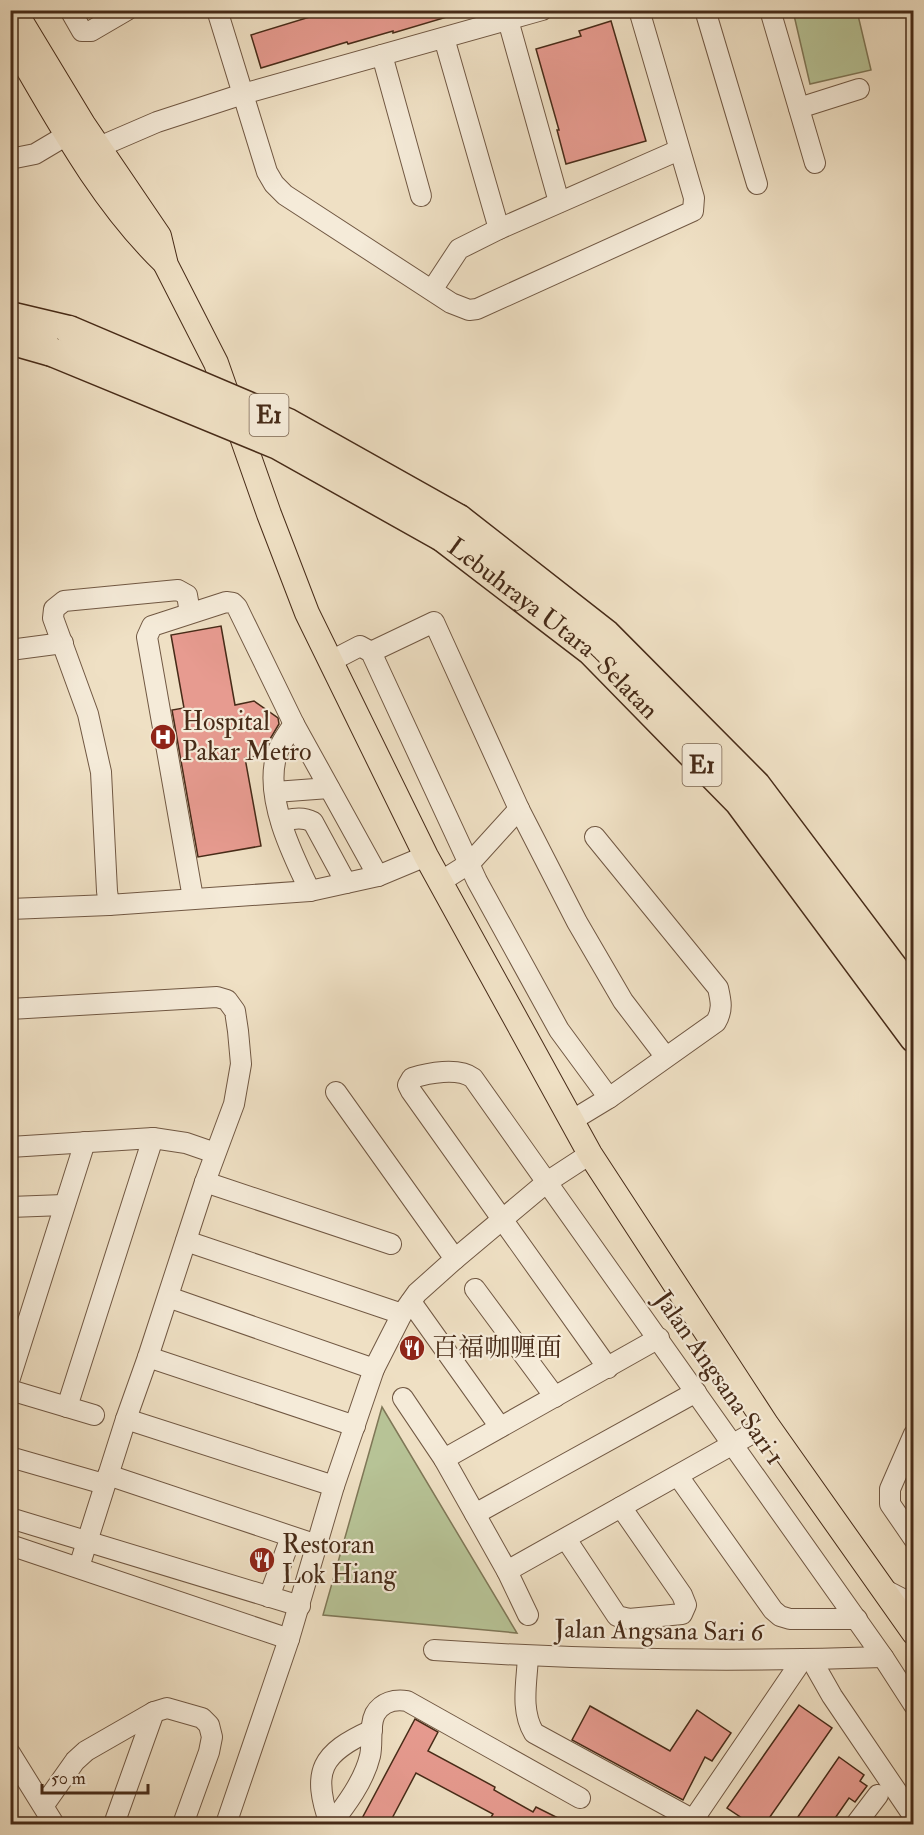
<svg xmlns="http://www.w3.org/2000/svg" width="924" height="1835" font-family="'IM FELL Double Pica','Noto Serif SC',serif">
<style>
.green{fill:#b7c396;stroke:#7f7757;stroke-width:1.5}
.building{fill:#e79b90;stroke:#472b18;stroke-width:1.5}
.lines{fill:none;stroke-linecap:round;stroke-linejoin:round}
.minor-casing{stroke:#715843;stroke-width:22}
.major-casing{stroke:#472b18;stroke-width:26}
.highway-casing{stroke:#472b18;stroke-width:31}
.minor{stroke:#f5ebd9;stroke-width:20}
.major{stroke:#efe0c4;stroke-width:24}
.highway{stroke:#efe0c4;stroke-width:28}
.highway-bridge-casing{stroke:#472b18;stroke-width:31;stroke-linecap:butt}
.highway-bridge{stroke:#efe0c4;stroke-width:28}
.labels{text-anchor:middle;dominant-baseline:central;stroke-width:4.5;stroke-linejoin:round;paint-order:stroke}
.shield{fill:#f5ebd9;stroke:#7b6552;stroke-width:1.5}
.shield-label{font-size:24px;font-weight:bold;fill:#472b18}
.street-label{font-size:26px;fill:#472b18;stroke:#f5ebd9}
.poi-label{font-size:26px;fill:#472b18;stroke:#f5ebd9;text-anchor:start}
</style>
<rect width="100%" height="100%" fill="#efe0c4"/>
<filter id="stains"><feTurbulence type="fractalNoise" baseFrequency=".00333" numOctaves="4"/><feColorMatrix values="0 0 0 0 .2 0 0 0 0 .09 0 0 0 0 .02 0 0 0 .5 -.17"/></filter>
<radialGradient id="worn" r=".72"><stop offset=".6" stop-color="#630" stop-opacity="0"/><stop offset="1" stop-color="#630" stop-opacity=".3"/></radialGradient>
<g class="green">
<polygon points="793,11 857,11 871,70 810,84"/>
<polygon points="382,1407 517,1633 323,1615"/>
</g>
<g class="building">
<polygon points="339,10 457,10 457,14 393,33 393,31 348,44 347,42 261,68 251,35 326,12 326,14"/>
<polygon points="611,21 646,141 566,164 557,130 559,130 536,49 581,36 579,31"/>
<polygon points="221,626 235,705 254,701 278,718 279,724 270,739 264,755 245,758 261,846 198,857 172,710 184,708 171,635"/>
<polygon points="799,1705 832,1728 765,1824 751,1824 727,1808"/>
<polygon points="590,1706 670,1751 697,1710 731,1733 712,1761 705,1757 683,1800 572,1740"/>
<polygon points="415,1719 438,1732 428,1751 495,1787 494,1790 533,1812 536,1807 570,1824 487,1824 493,1814 416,1773 389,1824 359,1824"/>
<polygon points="839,1757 864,1775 860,1781 867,1786 855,1802 849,1798 831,1824 793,1824"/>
</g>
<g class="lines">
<g class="minor-casing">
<g id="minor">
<polyline points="70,10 82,31 91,31 127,10"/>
<polyline points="217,10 267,172 274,184 285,195 451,303 469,310 477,309 693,211 694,198 639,10"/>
<polyline points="705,10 757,184"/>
<polyline points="770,10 815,163"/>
<polyline points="508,20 559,202"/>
<polyline points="444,38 499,229"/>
<polyline points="382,55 421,196"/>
<polyline points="799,108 859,89"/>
<polyline points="99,147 157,122 243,94 542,10"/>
<polyline points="10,159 35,154 67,135"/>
<polyline points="432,290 459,249 499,229 679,150"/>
<polyline points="190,613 187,595 178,590 64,601 54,609 53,618 88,714 101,772 107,891 109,905 310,891 378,876 426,856"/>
<polyline points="10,650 63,643"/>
<polyline points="371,652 434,622 519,809 577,922 623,1001 665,1056"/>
<polyline points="331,661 360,646 371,652 477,881 559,1030 609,1098"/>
<path d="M294,724C287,734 279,745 276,757C265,799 292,854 310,891"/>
<polyline points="275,792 329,788"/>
<path d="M281,821C292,819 302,816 313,822L346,883"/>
<polyline points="440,882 470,863 519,809"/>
<polyline points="193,898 147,637 152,626 226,602 233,603 237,607 294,724 378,876"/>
<polyline points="10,909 109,905"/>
<polyline points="10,1009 217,997 227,1000 235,1011 238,1031 241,1064 234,1104 205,1182 148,1357 126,1419 79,1567"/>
<polyline points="336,1092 455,1259"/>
<path d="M571,1121L609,1098L716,1022C723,1010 721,1001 718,988L595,837"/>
<polyline points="10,1147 153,1138 186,1143 215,1153"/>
<polyline points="205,1182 391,1244"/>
<polyline points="10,1207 64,1205"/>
<polyline points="186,1241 402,1314"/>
<polyline points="475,1289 555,1397"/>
<polyline points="168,1297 374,1369"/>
<polyline points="411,1302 500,1427"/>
<polyline points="148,1357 355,1426"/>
<path d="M608,1368L411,1091L408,1085L412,1078C428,1073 458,1067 473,1078L883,1657L914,1705"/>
<polyline points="10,1378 85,1142"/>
<polyline points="10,1390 94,1415"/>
<polyline points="403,1398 444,1459 507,1571"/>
<polyline points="67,1407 153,1138"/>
<polyline points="126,1419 334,1486"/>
<polyline points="914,1434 890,1489 890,1504 914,1539"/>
<polyline points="10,1457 104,1484"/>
<polyline points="444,1459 659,1338"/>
<polyline points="108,1475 317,1545"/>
<polyline points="678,1476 773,1610 780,1616 790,1619 857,1619"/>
<polyline points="475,1514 696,1392"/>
<polyline points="10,1518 300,1606"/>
<polyline points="566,1539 617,1616 629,1619 682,1614 686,1605 682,1595 621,1507"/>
<polyline points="10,1545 289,1639"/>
<polyline points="885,1590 914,1605"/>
<polyline points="269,1597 291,1537"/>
<polyline points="528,1615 507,1571 767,1425"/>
<path d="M434,1650C583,1660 734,1662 883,1657"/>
<path d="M528,1656C527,1682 520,1710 534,1733L701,1824"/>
<polyline points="811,1659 832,1696 914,1817"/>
<polyline points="10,1753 54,1824"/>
<polyline points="44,1805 75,1761 86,1751 154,1712 167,1708 202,1718 209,1725 212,1737 209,1752 183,1824"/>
<polyline points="693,1820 802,1660"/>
<polyline points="114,1824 154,1712"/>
<polyline points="226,1824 289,1639 334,1486 374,1369 402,1314 417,1293 455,1259 547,1182 590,1154"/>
<path d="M330,1824C311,1771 321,1753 372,1730"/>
<path d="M331,1824C346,1805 364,1781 370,1756C373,1743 369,1726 375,1714C382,1702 395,1699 407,1701L580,1798"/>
<polyline points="856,1824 878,1795"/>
</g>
</g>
<g class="major-casing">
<g id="major">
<polyline points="14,10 83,124 159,236 166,265 216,363 269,514 307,613 426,856 590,1154 767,1425 914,1633"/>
<path d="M10,38C56,116 99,199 165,263"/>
</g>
</g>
<g class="highway-casing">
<g id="highway">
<polyline points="10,316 69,330"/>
<polyline points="10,340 52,352"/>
<polyline points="459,519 606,634 756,785 914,995"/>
<path id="s1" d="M442,537L591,651L739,802L914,1038"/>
</g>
</g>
<use href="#minor" class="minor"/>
<use href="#major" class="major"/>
<use href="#highway" class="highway"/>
<g class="highway-bridge-casing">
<g id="highway-bridge">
<polyline points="69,330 288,423 459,519"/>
<polyline points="52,352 278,445 442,537"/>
</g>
</g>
<use href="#highway-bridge" class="highway-bridge"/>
</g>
<defs>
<g id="hospital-disc" transform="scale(1.35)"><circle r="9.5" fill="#8f2418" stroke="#f5ebd9"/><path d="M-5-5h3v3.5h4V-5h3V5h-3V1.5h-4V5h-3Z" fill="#fff"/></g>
<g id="restaurant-disc" transform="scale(1.35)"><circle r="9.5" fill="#8f2418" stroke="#f5ebd9"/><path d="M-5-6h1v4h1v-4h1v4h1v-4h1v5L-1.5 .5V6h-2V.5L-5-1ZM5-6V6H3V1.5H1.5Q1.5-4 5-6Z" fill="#fff"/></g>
</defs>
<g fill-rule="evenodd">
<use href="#hospital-disc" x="163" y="737"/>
<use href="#restaurant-disc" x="412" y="1348"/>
<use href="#restaurant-disc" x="262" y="1560"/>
</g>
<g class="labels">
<g class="shield">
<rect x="249.5" y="394" width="39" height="42" rx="4.5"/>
<rect x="682.5" y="744" width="39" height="42" rx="4.5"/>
</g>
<g class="shield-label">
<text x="269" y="415">E1</text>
<text x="702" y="765">E1</text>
</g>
<g class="street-label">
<text stroke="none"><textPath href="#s1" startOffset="144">Lebuhraya Utara–Selatan</textPath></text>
<text transform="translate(719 1378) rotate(55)">Jalan Angsana Sari 1</text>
<text transform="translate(659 1631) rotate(1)">Jalan Angsana Sari 6</text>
</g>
<g class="poi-label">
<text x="182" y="722">Hospital<tspan x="182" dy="30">Pakar Metro</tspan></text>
<text x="432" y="1348">百福咖喱面</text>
<text x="282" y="1545">Restoran<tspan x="282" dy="30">Lok Hiang</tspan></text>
</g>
</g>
<rect width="924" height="1835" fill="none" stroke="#efe0c4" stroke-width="36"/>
<rect x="12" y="12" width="900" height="1811" fill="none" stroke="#472b18" stroke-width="3"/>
<rect x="18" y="18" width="888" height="1799" fill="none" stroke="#472b18" stroke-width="1.5"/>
<path d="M42 1784v9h106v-9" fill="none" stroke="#472b18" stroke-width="3"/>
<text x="51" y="1784" font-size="18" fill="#472b18" stroke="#f5ebd9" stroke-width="4.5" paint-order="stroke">50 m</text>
<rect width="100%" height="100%" filter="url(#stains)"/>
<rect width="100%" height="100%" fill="url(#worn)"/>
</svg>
